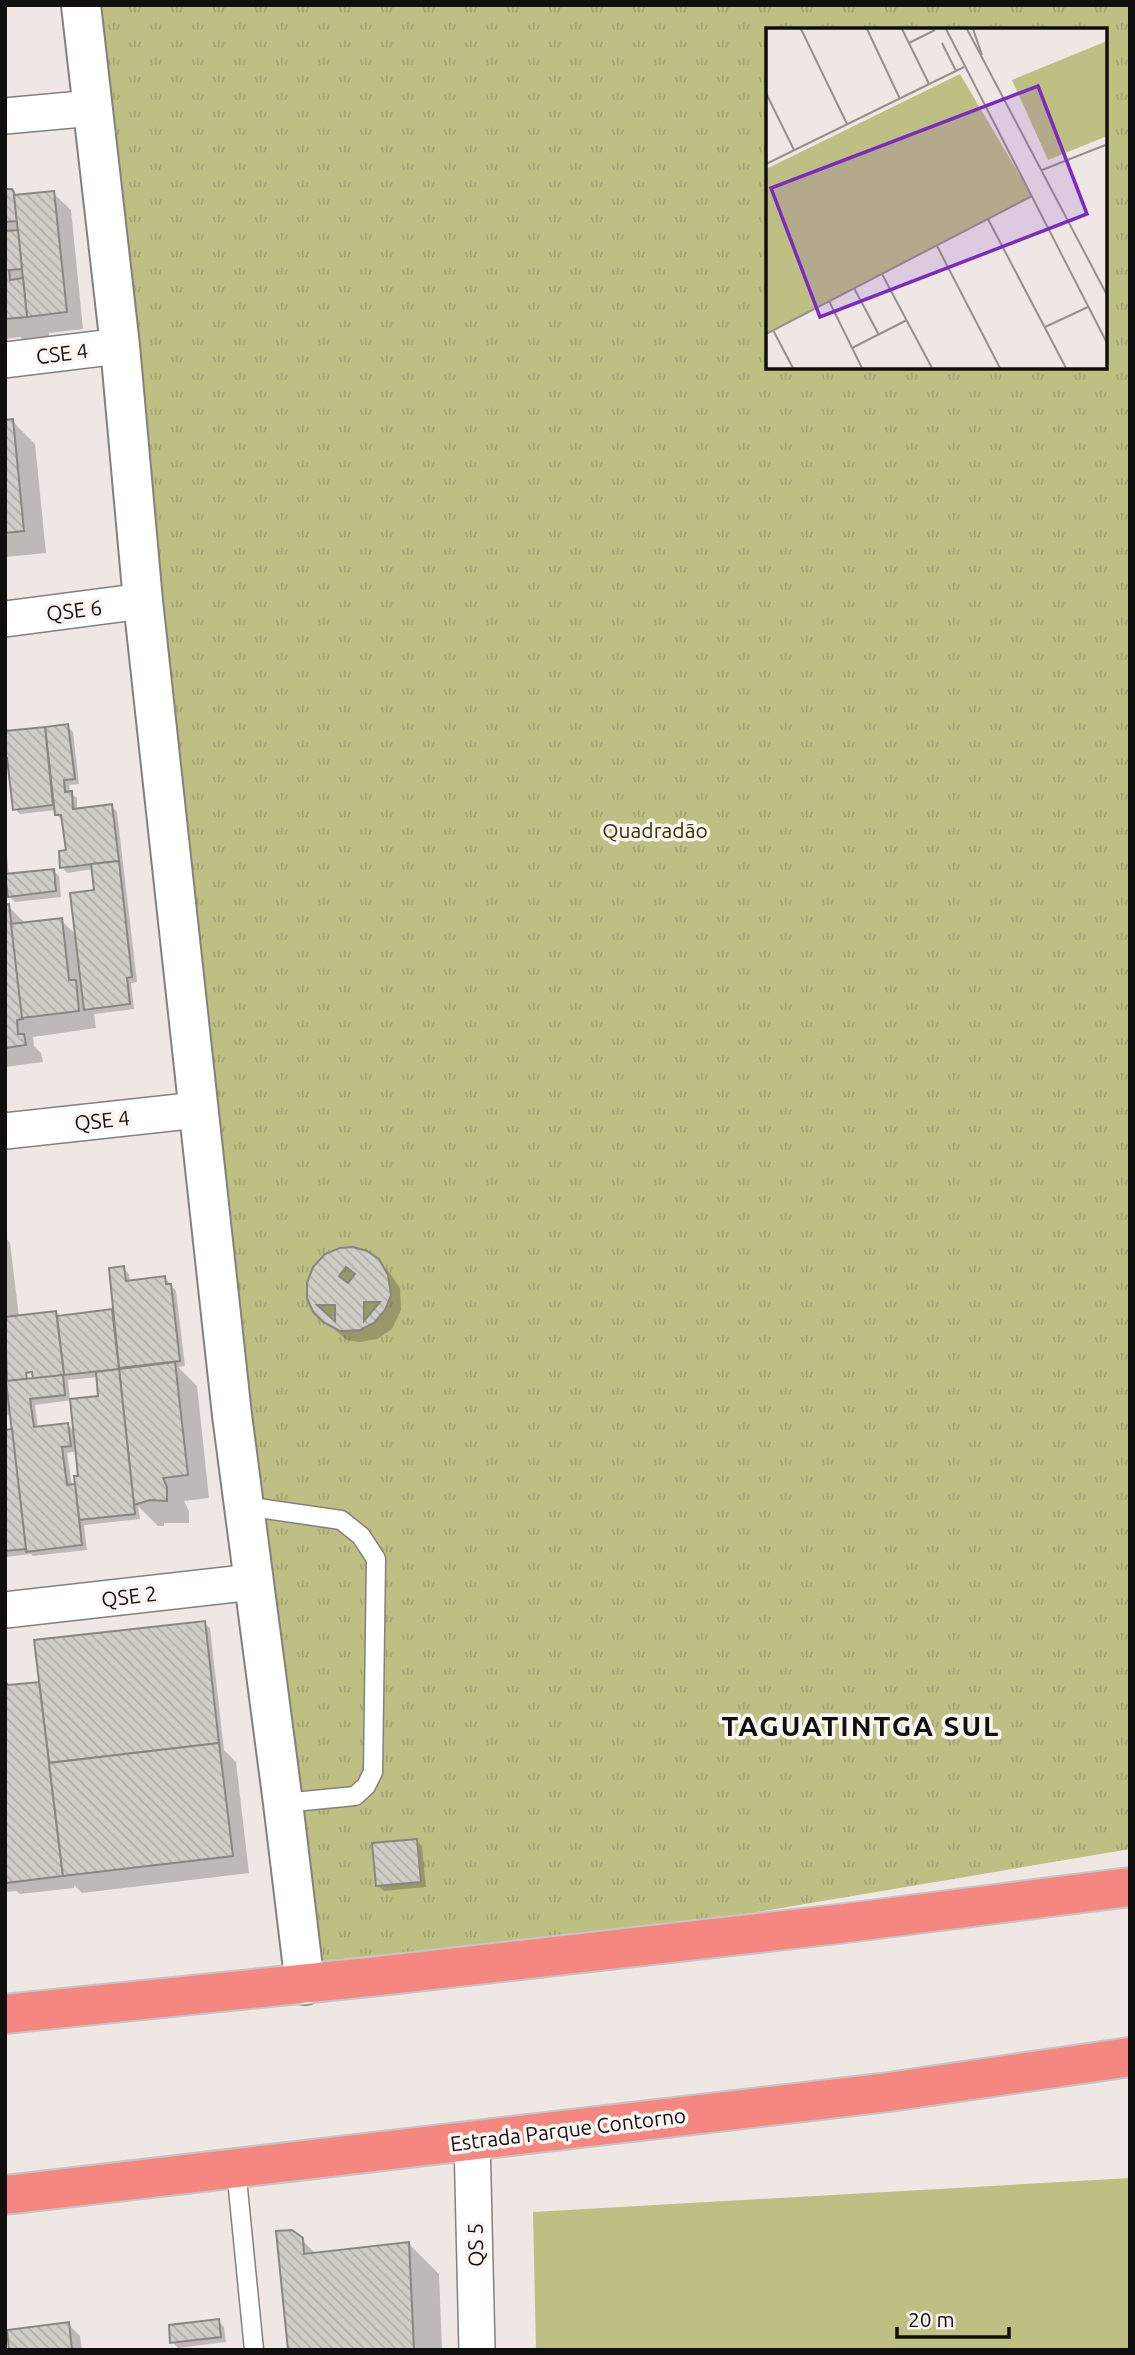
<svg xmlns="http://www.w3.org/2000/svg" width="1135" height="2355" font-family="Ubuntu,sans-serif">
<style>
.grass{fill:#bebf83}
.park{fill:url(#park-tufts);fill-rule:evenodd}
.shadow{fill:#0003;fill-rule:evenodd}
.building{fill:url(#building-back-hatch);stroke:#898681;stroke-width:2;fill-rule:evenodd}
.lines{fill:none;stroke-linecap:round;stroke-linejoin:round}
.lane-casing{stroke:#86807d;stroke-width:21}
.street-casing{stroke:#86807d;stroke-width:38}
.secondary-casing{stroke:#86807d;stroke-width:42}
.highway-casing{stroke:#c6c5c5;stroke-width:42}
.lane{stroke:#fff;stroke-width:18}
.street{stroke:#fff;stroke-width:35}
.secondary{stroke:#fff;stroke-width:38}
.highway{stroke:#f58680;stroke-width:38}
.labels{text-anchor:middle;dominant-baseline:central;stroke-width:7;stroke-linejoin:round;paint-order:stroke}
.street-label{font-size:21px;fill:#110f0e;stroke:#fbf5f1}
.park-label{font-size:21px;fill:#323100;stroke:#fbf5f1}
.district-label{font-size:28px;font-weight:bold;letter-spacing:2px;fill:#110f0e;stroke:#fbf5f1}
.inset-road{fill:none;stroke:#96918e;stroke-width:2}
.view{fill:#7b2cbf;fill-opacity:0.15;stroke:#7b2cbf;stroke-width:3.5}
.inset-edge{fill:none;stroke:#110f0e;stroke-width:3.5}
</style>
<defs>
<pattern id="park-tufts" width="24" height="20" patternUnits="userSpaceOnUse" patternTransform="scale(1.75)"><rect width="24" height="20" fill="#bebf83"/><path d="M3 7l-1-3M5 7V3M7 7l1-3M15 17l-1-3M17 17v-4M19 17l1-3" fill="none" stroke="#a2a370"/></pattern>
<pattern id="building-back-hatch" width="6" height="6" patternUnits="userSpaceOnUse" patternTransform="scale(1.75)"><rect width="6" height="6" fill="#d0cdc7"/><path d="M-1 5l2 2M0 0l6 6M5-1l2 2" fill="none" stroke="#b2afaa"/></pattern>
</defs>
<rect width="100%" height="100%" fill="#eee7e4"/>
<polygon class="grass" points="1130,2178 1130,2350 536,2350 533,2212"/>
<path class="park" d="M85,5H1130V1849L379,1976L305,1985ZM768,30H1105V368H768Z"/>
<g class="shadow">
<polygon points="5,191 12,191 17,197 53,193 71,210 83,329 49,333 49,339 25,341 20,337 5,339"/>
<polygon points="12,421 35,444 46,553 5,557 5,422"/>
<polygon points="67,726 73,732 79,784 69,785 70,793 77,798 77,810 111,806 117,812 137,982 131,983 134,1009 94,1014 96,1028 33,1037 34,1046 41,1053 43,1062 5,1067 5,906 8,906 26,924 61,920 77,936 96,891 93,869 67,873 62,867 68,851 62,820 57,815 56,810 20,814 15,809 9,763 5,763 5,733"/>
<polygon points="5,836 9,876 53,870 59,876 61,897 15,902 10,897 7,880 5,880"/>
<path d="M5,1237L10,1243L19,1317L56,1312L61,1317L115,1311L123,1268L129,1274L130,1282L165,1278L176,1291L185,1366L178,1367L197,1386L209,1498L184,1501L189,1511V1523H164V1526H158L138,1506L140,1519L84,1525L87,1550L33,1556L31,1554L5,1557V1432L14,1431L12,1416L5,1415ZM33,1370L35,1380L26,1381L25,1371ZM98,1377L100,1397L70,1400L68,1380ZM72,1400L75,1432L68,1425L38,1428L35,1405ZM77,1451L80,1478L77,1485L72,1486L67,1453Z"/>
<path d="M377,1260L389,1272L400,1288L401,1310L392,1329L377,1339L360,1342L347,1340L321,1318L310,1302L311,1275ZM327,1316L337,1317V1325Z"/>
<polygon points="204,1623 210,1628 224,1750 236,1762 249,1873 82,1893 74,1885 74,1888 20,1894 16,1891 5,1892 5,1683 10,1687 38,1684 41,1687"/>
<polygon points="417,1841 422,1846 426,1887 384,1891 378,1886"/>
<polygon points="302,2240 316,2254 409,2244 439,2274 442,2350 290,2350"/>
<polygon points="218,2321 224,2327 226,2342 178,2348 172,2342"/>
<polygon points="68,2324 80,2336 82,2350 11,2350"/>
</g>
<g class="building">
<polygon points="5,189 12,189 14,192 17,221 5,222"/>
<polygon points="54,191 67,312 27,317 14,195"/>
<polygon points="18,230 22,269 9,270 10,280 23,278 27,317 5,319 5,231"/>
<polygon points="13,419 24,531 5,533 5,420"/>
<polygon points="68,724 75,779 64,780 65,792 72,791 73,809 112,804 119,861 60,868 59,851 66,850 61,815 55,815 45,727"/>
<polygon points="45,727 53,805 13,810 7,758 5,758 5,731"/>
<polygon points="119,861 132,977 127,978 130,1004 84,1010 70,893 94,890 91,864"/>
<polygon points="54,869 56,891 8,897 5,874"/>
<polygon points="9,904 23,1019 17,1020 18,1034 24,1034 26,1045 5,1048 5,905"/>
<polygon points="62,918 69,980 76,980 79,1011 22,1018 11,924"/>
<path d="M353,1247L367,1251L379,1259L388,1275L391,1295L385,1310L374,1323L360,1330L340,1331L323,1322L313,1312L307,1298V1283L313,1267L325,1254L340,1248ZM346,1267L355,1274L348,1283L339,1276ZM364,1302H380L364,1321ZM317,1305H335V1321Z"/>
<polygon points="124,1266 126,1281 165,1276 166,1284 171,1284 180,1361 119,1368 109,1268"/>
<polygon points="112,1309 119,1369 64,1375 57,1316"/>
<polygon points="56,1311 64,1375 33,1379 32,1372 26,1373 27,1379 7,1382 5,1317"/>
<polygon points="175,1362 188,1475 163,1478 167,1487 167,1501 150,1500 134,1505 119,1369"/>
<polygon points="119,1369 135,1514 79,1520 74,1476 78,1476 70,1399 98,1396 96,1372"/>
<polygon points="63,1375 65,1395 30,1399 34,1427 68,1423 71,1446 62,1447 67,1485 75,1484 82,1545 26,1552 6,1381"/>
<polygon points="12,1429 26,1549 5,1551 5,1430"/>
<polygon points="205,1621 219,1743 49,1763 34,1640"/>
<polygon points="5,1681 8,1685 39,1682 63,1876 6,1883"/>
<polygon points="219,1743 233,1856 63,1876 49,1763"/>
<polygon points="417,1839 421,1882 376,1886 372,1843"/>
<polygon points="292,2230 303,2238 304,2254 409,2242 414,2350 288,2350 276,2231"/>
<polygon points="219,2319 221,2337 170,2343 169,2325"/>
<polygon points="69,2322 72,2350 9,2350 7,2330"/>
</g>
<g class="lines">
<g class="lane-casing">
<g id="lane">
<polyline points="244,1506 341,1520 361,1536 376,1559 373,1772 366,1786 355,1796 283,1803"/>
<polyline points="236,2169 254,2350"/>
</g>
</g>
<g class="street-casing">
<g id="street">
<polyline points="5,116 93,108"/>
<polyline points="5,360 120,346"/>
<polyline points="5,619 143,601"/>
<polyline points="5,1131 198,1110"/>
<polyline points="5,1610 253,1582"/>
<polyline points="472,2139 477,2350"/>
</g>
</g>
<g class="secondary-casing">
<polyline id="secondary" points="81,5 120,346 143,601 232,1415 283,1803 305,1985"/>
</g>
<g class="highway-casing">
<g id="highway">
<polyline points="5,2014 379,1976 838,1924 1130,1887"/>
<polyline points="5,2195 889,2092 1130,2057"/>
</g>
</g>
<use href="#lane" class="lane"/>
<use href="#street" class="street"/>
<use href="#secondary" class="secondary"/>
<use href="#highway" class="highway"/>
</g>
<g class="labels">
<g class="street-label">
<text transform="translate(62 353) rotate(-7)">CSE 4</text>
<text transform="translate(74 610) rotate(-7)">QSE 6</text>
<text transform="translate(102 1120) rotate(-6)">QSE 4</text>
<text transform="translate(129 1596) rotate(-7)">QSE 2</text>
<text transform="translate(568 2129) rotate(-7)">Estrada Parque Contorno</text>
<text transform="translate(475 2245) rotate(-91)">QS 5</text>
</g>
<g class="park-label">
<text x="655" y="830">Quadradão</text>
</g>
<g class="district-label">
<text x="861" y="1725">TAGUATINTGA SUL</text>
</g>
</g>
<g transform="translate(766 28)">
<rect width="341" height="341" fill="#eee7e4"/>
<path d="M341,13V108L282,132L246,52Z" fill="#bebf83"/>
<path d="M194,46L266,168L0,305V141Z" fill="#bebf83"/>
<path class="inset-road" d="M35,1L81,96M101,1L134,71M136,1L163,56M180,1L342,317M201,1L342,269M207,1L216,27M143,15L169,2M176,15L190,43M0,65L28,122M0,136L198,39M276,142L342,116M222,191L300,340M171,218L234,340M116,246L166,340M88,260L113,307M63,273L96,340M279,299L322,279M7,302L27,340M0,306L266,168M86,320L141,292"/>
<path class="view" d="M272,58L321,186L54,289L5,160Z"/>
<rect width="341" height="341" class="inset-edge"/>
</g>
<rect width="1135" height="2355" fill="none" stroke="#110f0e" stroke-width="14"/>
<path d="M897 2327v10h112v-10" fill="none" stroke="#110f0e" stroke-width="3.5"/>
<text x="908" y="2327" font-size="21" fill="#110f0e" stroke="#fbf5f1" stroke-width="5" paint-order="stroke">20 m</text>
</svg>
